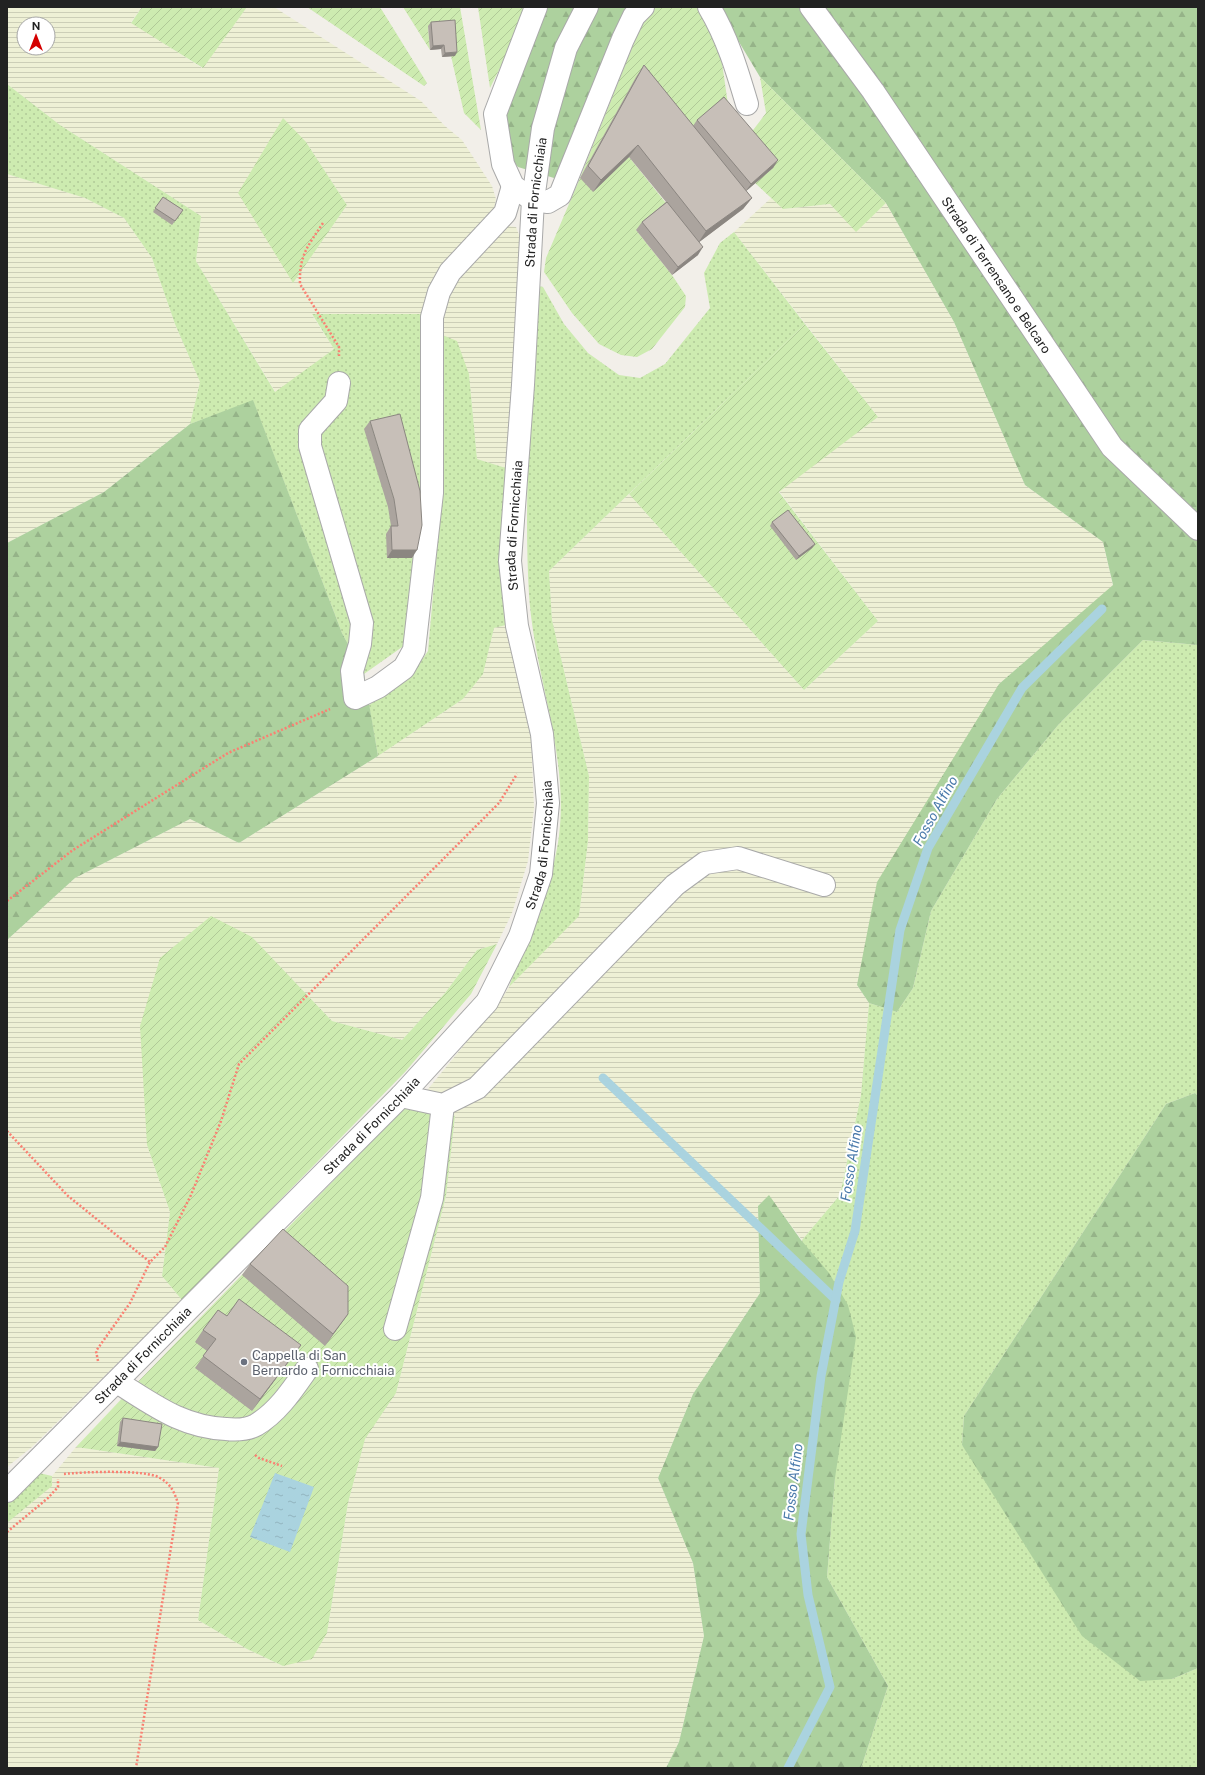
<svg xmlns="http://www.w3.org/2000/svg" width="1205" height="1775" font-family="'Public Sans',sans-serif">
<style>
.farmland{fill:url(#farmland-rules);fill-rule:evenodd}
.grass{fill:url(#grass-dots)}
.forest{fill:url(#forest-firs)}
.garden{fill:url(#garden-furrows)}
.water{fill:url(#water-ripples)}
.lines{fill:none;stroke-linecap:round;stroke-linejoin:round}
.stream{stroke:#aad3df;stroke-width:9}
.minor-casing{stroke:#a9a9a9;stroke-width:24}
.path{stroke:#fa8072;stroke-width:2.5;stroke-dasharray:2 2;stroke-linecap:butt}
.minor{stroke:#fff;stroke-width:22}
.wall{fill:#aba49e}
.shaded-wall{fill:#8b8681}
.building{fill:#c7bfb8;stroke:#8b8681}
.worship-dot{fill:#6b7280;stroke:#fff;stroke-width:1.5}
.labels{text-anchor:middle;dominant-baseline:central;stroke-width:4;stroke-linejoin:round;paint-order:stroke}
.street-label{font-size:13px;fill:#222;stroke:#fff}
.worship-label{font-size:13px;fill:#5b616d;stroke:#fff;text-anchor:start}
.water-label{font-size:14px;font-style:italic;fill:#4a7aab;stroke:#fff}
</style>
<defs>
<pattern id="farmland-rules" width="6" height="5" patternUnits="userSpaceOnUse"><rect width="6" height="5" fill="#eef0d5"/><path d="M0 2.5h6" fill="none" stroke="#ccceb7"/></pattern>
<pattern id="grass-dots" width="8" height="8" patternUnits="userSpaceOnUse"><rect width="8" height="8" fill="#cdebb0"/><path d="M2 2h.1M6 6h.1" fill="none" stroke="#b0c997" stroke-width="1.8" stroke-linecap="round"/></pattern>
<pattern id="forest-firs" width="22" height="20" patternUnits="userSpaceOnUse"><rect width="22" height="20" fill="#add19e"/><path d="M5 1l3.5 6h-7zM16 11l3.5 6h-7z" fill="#95b388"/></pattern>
<pattern id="garden-furrows" width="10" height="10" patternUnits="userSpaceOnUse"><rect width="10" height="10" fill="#cdebb0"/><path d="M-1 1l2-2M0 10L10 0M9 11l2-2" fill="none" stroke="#b0c997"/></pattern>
<pattern id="water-ripples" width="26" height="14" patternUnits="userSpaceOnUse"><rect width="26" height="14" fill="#aad3df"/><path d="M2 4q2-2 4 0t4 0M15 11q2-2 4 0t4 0" fill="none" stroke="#92b5bf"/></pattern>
</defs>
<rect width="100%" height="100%" fill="#f2efe9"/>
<g class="farmland">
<path d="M7,7H142L131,22L202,68L247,7H274L421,101L445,126L462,140L492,186L496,199L493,215L425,314L312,315L334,349L276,393L196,261L201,216L60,125L7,84ZM24,24H48V48H24ZM306,142L347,205L293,282Z"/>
<polygon points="7,174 85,198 124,218 152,258 175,324 200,382 190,424 104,492 7,543"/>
<polygon points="771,198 784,209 830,204 856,231 886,203 954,322 1025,485 1103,542 1113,586 999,684 857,985 869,1003 861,1095 840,1195 802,1240 769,1196 758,1206 760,1293 693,1394 658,1478 693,1563 704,1636 679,1742 666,1768 7,1768 7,1523 51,1486 52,1476 76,1447 219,1468 198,1620 247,1649 283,1666 327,1633 348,1503 365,1438 396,1393 446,1196 455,1116 407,1105 428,1089 501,1000 509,987 579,915 588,841 589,776 552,620 549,571 629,494 804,690 878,621 779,491 878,417 734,232"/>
<polygon points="507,226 516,227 520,237 523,249 506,468 477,459 469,374 440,334 449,296 460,277"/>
<polygon points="506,625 531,735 534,808 528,861 512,913 497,944 477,950 445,993 402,1040 332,1021 252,937 147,1145 170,1212 162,1276 182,1300 32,1447 7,1467 7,940 75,878 190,819 239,843 378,756 463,699 483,673 494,628"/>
</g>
<g class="grass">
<polygon points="7,84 60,125 201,216 196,261 275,392 334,349 312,314 425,314 424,493 405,645 364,674 342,633 253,401 190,424 200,382 175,324 152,258 124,218 85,198 7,174"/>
<path d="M734,232L805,324L549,571L552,620L589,776L588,841L579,916L509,987C527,938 552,888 559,836C569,753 534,675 529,594C523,493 532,393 537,293L539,286L543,287L564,324L588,353L619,375L640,378L665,364L710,308L704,273L720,243Z"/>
<polygon points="440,334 457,341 469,374 477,459 506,468 506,625 494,628 483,674 463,699 378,756 369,705 410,677 428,651 442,494"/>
<polygon points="1143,640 1198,645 1198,1096 1195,1093 1166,1104 964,1416 962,1445 1172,1679 1198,1668 1198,1768 861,1768 888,1686 827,1577 835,1478 802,1240 840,1195 861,1095 869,1003 897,1012 913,988 931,911 997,799 1059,724"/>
<polygon points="39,1473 52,1476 52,1486 7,1523 7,1498"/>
</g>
<g class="forest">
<polygon points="547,7 630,7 562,176 554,178 518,167 508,155 504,122"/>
<polygon points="718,7 1198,7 1198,645 1143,640 1059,724 997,799 931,911 913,988 897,1012 869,1003 857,985 877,882 999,684 1113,585 1103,542 1025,485 954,322 886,203 760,77"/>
<polygon points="253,400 342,633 364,674 378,756 239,843 190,819 75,878 7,940 7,543 104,492 190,424"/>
<polygon points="1195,1093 1198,1096 1198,1668 1172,1679 1140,1681 1082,1636 962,1445 964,1416 1166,1104"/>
<polygon points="769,1195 801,1240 829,1273 848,1305 856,1337 835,1478 827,1577 888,1686 861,1768 666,1768 679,1742 704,1636 693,1563 658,1478 693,1394 760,1293 758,1206"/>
</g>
<g class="garden">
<polygon points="142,7 247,7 203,68 131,23"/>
<polygon points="307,7 380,7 427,83 424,86"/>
<polygon points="403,7 460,7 481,130 464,113 451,56 455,56 428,26 430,50"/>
<polygon points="478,7 526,7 505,58 490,88"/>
<polygon points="654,7 699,7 705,13 722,63 730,118 692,128 629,157 698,243 636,230 672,275 686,296 685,307 652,349 637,357 621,355 599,344 572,313 544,272 546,258 580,178 643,20"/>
<polygon points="760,77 886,203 856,232 830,204 783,209 755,183 773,168 747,138 766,113"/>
<polygon points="283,118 306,142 347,205 293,283 238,193"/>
<polygon points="805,324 878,417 779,492 878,621 804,690 629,494"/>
<polygon points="211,916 252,937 332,1021 402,1040 445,993 477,950 497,944 471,994 406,1071 182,1300 162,1276 170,1212 147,1145 140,1026 160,958"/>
<polygon points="407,1105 455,1116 446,1196 396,1393 365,1439 348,1503 327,1633 312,1659 283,1666 247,1649 198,1620 219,1468 76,1447 130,1390"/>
</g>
<polygon class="water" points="275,1473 314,1487 290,1552 250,1537"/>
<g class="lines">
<g class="stream">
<polyline points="603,1078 836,1300"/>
<polyline points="788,1768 830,1687 808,1595 801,1534 821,1376 839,1282 855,1231 900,930 928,848 1022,688 1102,609"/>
</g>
<g class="minor-casing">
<g id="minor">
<polyline points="536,7 495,114 503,164 513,186 533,200 548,202 560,195 623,39 634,16 643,7"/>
<path d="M709,7C727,37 737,70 747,104"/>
<path id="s1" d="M811,7L873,91L1112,447L1198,529"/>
<polyline points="339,383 336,401 310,430 310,446 362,623 360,644 352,671 355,698 378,687 404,668 414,650 432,493 432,317 439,292 450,272 505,213 513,186"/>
<polyline points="401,1096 443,1105 477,1088 675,885 705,863 738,858 824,885"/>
<polyline points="395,1329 432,1198 443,1105"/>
<path d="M117,1382C154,1405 182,1427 226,1429C236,1430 247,1430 256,1425C278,1412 293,1389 307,1369"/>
<path id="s2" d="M7,1491L401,1096L487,1002L520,936L541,874L548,803L542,734L517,626L510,561L523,385L533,200L543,128L566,48L587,7"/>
</g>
</g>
<g class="path">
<path d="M323,223C308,246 299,255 300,284L339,347V356"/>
<polyline points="7,901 73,850 228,753 330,709"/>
<polyline points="7,1131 68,1196 150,1262"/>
<polyline points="98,1361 96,1351 130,1303 150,1262 165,1247 191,1195 221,1121 239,1064 499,803 517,774"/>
<polyline points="255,1455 259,1458 282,1466"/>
<path d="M64,1474C82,1472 146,1469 160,1478C171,1484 174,1492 178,1503L136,1768"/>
<polyline points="7,1532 48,1498 58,1487 58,1479"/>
</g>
<use href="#minor" class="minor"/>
</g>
<g class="wall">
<polygon points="431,22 455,56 442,57 441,49 430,50 428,26"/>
<polygon points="644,65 693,126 697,120 778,160 773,168 746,191 752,198 743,209 699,242 698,255 672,275 636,230 642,222 666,202 629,157 593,192 580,178 636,77"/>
<polygon points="163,197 183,210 172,225 153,212"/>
<polygon points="370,421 412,558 387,558 386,534 391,526 388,507 364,429"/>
<polygon points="772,522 815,544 812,548 796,560 770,526"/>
<polygon points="250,1264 348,1314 325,1346 242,1275"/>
<polygon points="227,1316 301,1345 252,1411 195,1368 207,1351 195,1342 203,1330"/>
<polygon points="123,1418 158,1447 155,1451 117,1446 120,1422"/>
</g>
<g class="shaded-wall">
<polygon points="444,45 441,49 430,50 433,46"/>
<polygon points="457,52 455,56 442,57 445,53"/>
<polygon points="638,145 629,157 593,192 601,180"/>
<polygon points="778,160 773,168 745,192 751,184"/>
<polygon points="752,198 743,209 698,243 706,231"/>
<polygon points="703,247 698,255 672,275 678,267"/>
<polygon points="815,544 812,548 796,560 799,556"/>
<polygon points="392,550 417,550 412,558 387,558"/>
<polygon points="348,1314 340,1325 325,1346 333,1334"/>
<polygon points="301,1345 292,1357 252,1411 260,1399"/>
<polygon points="120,1442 158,1447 155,1451 117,1446"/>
</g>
<g class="building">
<polygon points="455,20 457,52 445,53 444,45 433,46 431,22"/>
<polygon points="644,65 752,198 706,231 638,145 601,180 588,166"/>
<polygon points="724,97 778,160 751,184 697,120"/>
<polygon points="163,197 183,210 175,221 155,208"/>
<polygon points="667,202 703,247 678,267 642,222"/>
<polygon points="400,414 420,491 422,525 417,550 392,550 391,526 398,526 394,499 370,421"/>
<polygon points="788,510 815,544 799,556 772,522"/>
<polygon points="283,1229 348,1286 348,1314 333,1334 250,1264"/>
<polygon points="239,1299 301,1345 260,1399 203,1356 216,1339 203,1330 218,1310 227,1316"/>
<polygon points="123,1418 162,1424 158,1447 120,1442"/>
</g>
<circle class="worship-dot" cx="244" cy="1362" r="4"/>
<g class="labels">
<g class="street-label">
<text stroke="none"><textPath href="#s2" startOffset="1501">Strada di Fornicchiaia</textPath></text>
<text stroke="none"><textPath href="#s1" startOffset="326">Strada di Terrensano e Belcaro</textPath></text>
<text stroke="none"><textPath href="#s2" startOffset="1177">Strada di Fornicchiaia</textPath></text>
<text stroke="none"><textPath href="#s2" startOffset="853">Strada di Fornicchiaia</textPath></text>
<text stroke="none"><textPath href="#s2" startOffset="516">Strada di Fornicchiaia</textPath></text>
<text stroke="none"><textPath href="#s2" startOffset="192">Strada di Fornicchiaia</textPath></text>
</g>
<g class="worship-label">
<text x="252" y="1355">Cappella di San<tspan x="252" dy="15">Bernardo a Fornicchiaia</tspan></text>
</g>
<g class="water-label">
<text transform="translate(935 811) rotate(-61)">Fosso Alfino</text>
<text transform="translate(851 1163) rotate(-81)">Fosso Alfino</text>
<text transform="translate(793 1482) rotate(-83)">Fosso Alfino</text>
</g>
</g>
<rect width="1205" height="1775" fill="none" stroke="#222222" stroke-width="16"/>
<g transform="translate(36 36)"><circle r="19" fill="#ffffff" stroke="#a7a7a7"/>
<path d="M0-3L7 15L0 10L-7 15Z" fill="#d40000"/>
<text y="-6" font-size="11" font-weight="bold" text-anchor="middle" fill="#222222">N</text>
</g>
</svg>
